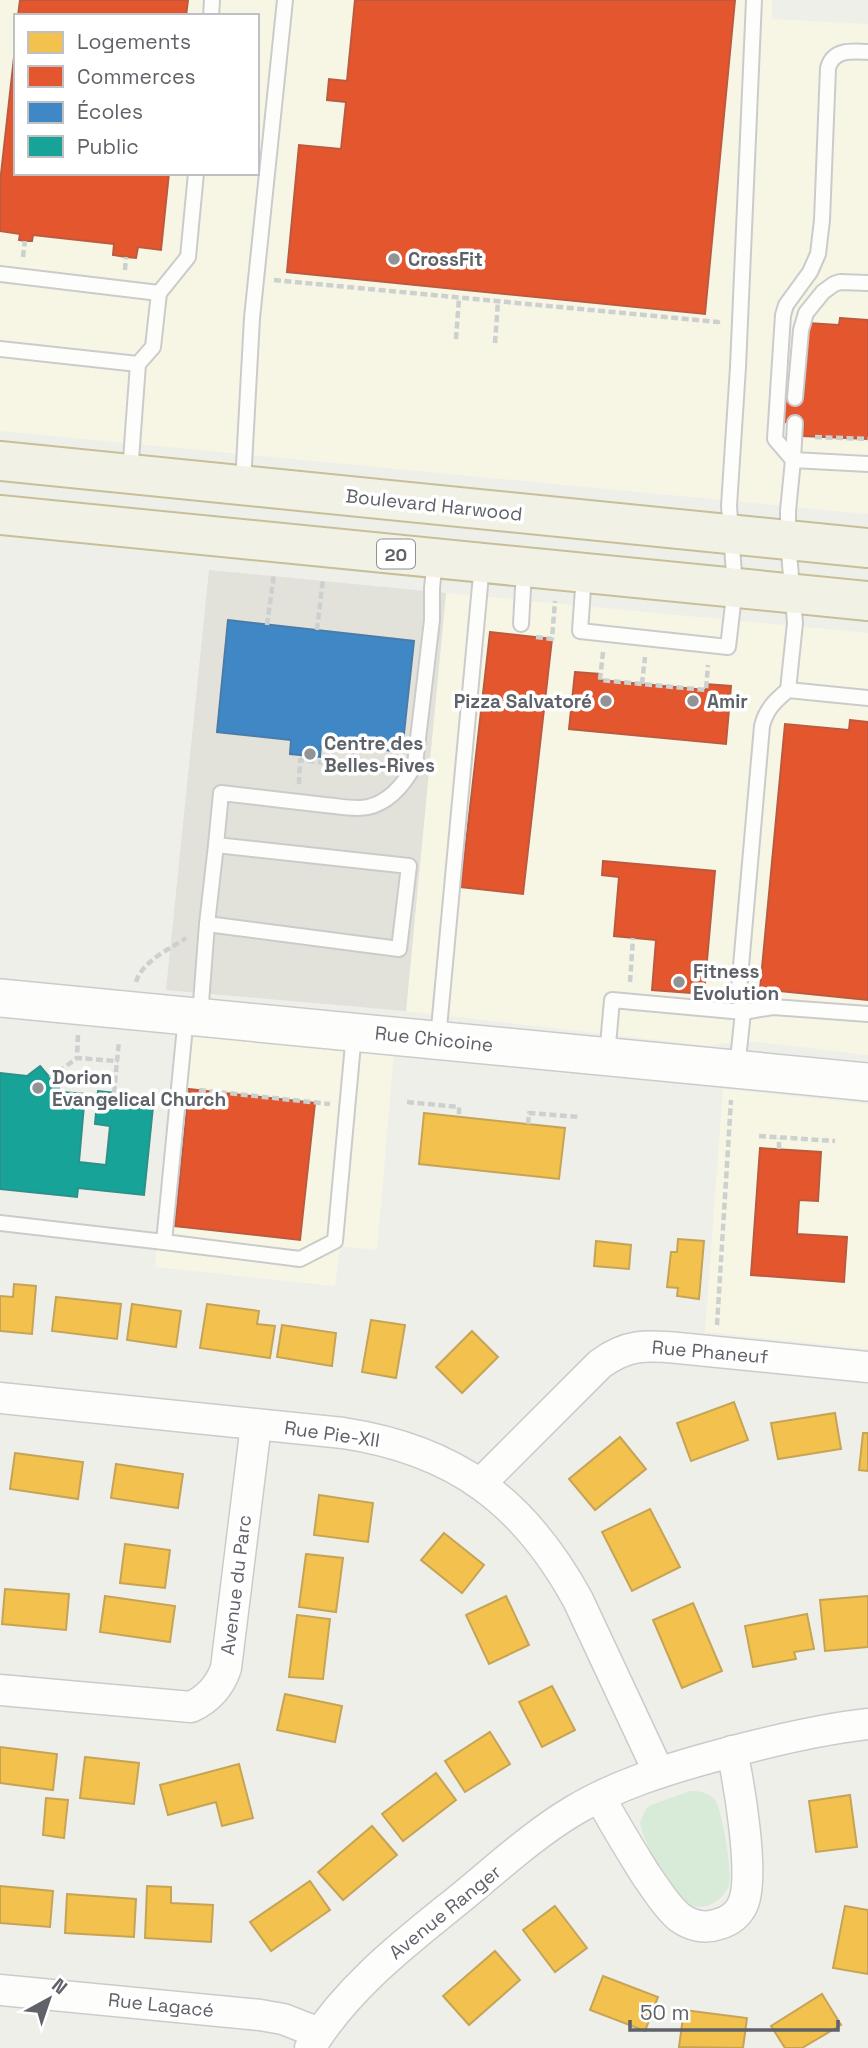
<svg xmlns="http://www.w3.org/2000/svg" width="868" height="2048" font-family="'Space Grotesk',sans-serif">
<style>
.commercial{fill:#f7f6e4;fill-rule:evenodd}
.education{fill:#e2e1da}
.green{fill:#d8ebd8}
.homes{fill:#f2c14e;stroke:#c6a456;stroke-width:2}
.shops{fill:#e4572e;stroke:#bc5a3f;stroke-width:2}
.schools{fill:#3f88c5;stroke:#497da9;stroke-width:2}
.public{fill:#17a398;stroke:#2d908a;stroke-width:2}
.lines{fill:none;stroke-linecap:round;stroke-linejoin:round}
.service-casing{stroke:#cbcbcb;stroke-width:18}
.minor-casing{stroke:#cbcbcb;stroke-width:33}
.tertiary-casing{stroke:#cbcbcb;stroke-width:40}
.trunk-casing{stroke:#c7bf97;stroke-width:42}
.path{stroke:#ccd1d0;stroke-width:4.5;stroke-dasharray:7 3.5;stroke-linecap:butt}
.service{stroke:#fdfdfc;stroke-width:14}
.minor{stroke:#fdfdfc;stroke-width:30}
.tertiary{stroke:#fdfdfc;stroke-width:37}
.trunk{stroke:#f2f1e6;stroke-width:38}
.poi-dot{fill:#919396;stroke:#fff;stroke-width:2.5}
.labels{text-anchor:middle;dominant-baseline:central;stroke-width:7;stroke-linejoin:round;paint-order:stroke}
.shield{fill:#fff;stroke:#8f9195;stroke-width:2}
.shield-label{font-size:18px;font-weight:bold;fill:#5f6268}
.poi-label{font-size:19px;font-weight:bold;fill:#5f6268;stroke:#fff;text-anchor:start}
.street-label{font-size:19px;fill:#5f6268;stroke:#fff}
</style>
<rect width="100%" height="100%" fill="#efefea"/>
<g class="commercial">
<path d="M0,0H772V19L868,24V514L0,431ZM16,16H257V173H16Z"/>
<polygon points="446,593 868,633 868,1055 757,1042 726,1043 709,1046 406,1011"/>
<polygon points="175,1032 394,1052 377,1250 340,1246 335,1286 155,1267"/>
<polygon points="723,1089 868,1104 868,1349 705,1332"/>
</g>
<polygon class="education" points="209,570 446,593 406,1011 166,990"/>
<path class="green" d="M690,1791C700,1791 708,1792 715,1800C722,1810 733,1873 729,1885C727,1892 721,1898 715,1902C694,1916 679,1898 669,1881C658,1862 643,1843 640,1822L646,1809L651,1805Z"/>
<g class="homes">
<polygon points="424,1113 565,1128 559,1179 419,1164"/>
<polygon points="678,1239 704,1241 699,1299 677,1296 678,1288 667,1287 671,1252 677,1252"/>
<polygon points="596,1241 631,1245 629,1269 594,1266"/>
<polygon points="14,1284 36,1286 32,1334 0,1331 0,1296 13,1297"/>
<polygon points="56,1297 121,1304 117,1339 52,1331"/>
<polygon points="132,1304 181,1311 176,1347 127,1340"/>
<polygon points="207,1304 259,1311 257,1324 275,1326 270,1358 200,1348"/>
<polygon points="371,1320 405,1325 396,1378 362,1372"/>
<polygon points="282,1325 336,1333 332,1366 277,1357"/>
<polygon points="472,1331 498,1357 462,1393 436,1367"/>
<polygon points="734,1402 748,1440 691,1461 677,1423"/>
<polygon points="835,1413 841,1449 778,1459 771,1423"/>
<polygon points="863,1433 868,1433 868,1471 859,1470"/>
<polygon points="620,1437 646,1469 595,1510 569,1479"/>
<polygon points="15,1453 83,1462 78,1499 10,1489"/>
<polygon points="116,1464 183,1474 178,1508 111,1498"/>
<polygon points="319,1495 373,1503 368,1542 314,1535"/>
<polygon points="650,1509 680,1567 632,1591 602,1532"/>
<polygon points="444,1533 484,1565 462,1593 421,1560"/>
<polygon points="125,1544 170,1550 165,1588 120,1583"/>
<polygon points="306,1554 343,1558 336,1612 299,1607"/>
<polygon points="5,1589 69,1594 66,1630 2,1624"/>
<polygon points="105,1596 175,1606 170,1642 100,1632"/>
<polygon points="506,1596 529,1645 489,1664 466,1615"/>
<polygon points="868,1596 868,1647 825,1651 820,1600"/>
<polygon points="693,1603 722,1671 682,1688 653,1620"/>
<polygon points="807,1614 814,1649 794,1652 796,1659 753,1667 745,1626"/>
<polygon points="297,1615 330,1619 323,1679 289,1677"/>
<polygon points="552,1686 575,1730 542,1747 519,1702"/>
<polygon points="285,1694 342,1706 335,1742 277,1730"/>
<polygon points="490,1732 510,1764 465,1792 445,1761"/>
<polygon points="0,1747 57,1754 53,1790 0,1783"/>
<polygon points="85,1757 139,1763 134,1804 80,1798"/>
<polygon points="239,1764 253,1818 222,1826 216,1802 168,1815 160,1785"/>
<polygon points="436,1773 456,1800 403,1841 382,1814"/>
<polygon points="850,1795 857,1847 816,1852 809,1801"/>
<polygon points="46,1798 68,1800 64,1838 43,1835"/>
<polygon points="372,1826 397,1855 343,1900 318,1872"/>
<polygon points="310,1881 330,1910 271,1951 250,1922"/>
<polygon points="0,1886 53,1891 50,1927 0,1923"/>
<polygon points="147,1886 171,1887 171,1903 213,1905 211,1942 145,1938"/>
<polygon points="67,1894 136,1899 134,1937 65,1933"/>
<polygon points="555,1906 587,1948 555,1972 523,1930"/>
<polygon points="845,1906 868,1910 868,1974 833,1968"/>
<polygon points="495,1951 520,1980 469,2025 443,1996"/>
<polygon points="603,1976 658,1997 645,2031 590,2010"/>
<polygon points="822,1994 841,2025 802,2048 785,2048 771,2026"/>
<polygon points="684,2010 747,2018 743,2048 679,2047"/>
</g>
<g class="shops">
<polygon points="20,0 188,0 186,16 18,16"/>
<polygon points="355,0 735,0 705,314 287,272 299,145 341,149 346,102 327,100 329,79 347,81"/>
<polygon points="16,39 16,173 169,173 161,250 138,247 136,258 126,257 113,255 114,244 33,235 32,241 25,241 19,240 20,234 0,231 0,183"/>
<polygon points="840,318 868,320 868,439 803,436 804,423 784,422 785,398 804,399 808,323 839,325"/>
<polygon points="490,632 552,639 523,894 461,887"/>
<polygon points="575,672 600,674 600,680 706,690 706,684 731,686 726,744 569,729"/>
<polygon points="850,720 868,722 868,1000 760,989 785,724 849,730"/>
<polygon points="603,861 715,871 704,994 652,990 656,940 614,936 619,877 602,875"/>
<polygon points="189,1089 315,1103 300,1240 175,1226"/>
<polygon points="760,1148 821,1152 818,1201 799,1200 797,1234 847,1237 844,1282 751,1275"/>
</g>
<polygon class="schools" points="228,620 414,641 402,752 321,743 320,757 290,754 291,740 217,732"/>
<polygon class="public" points="40,1066 62,1092 85,1094 79,1162 106,1165 110,1126 95,1124 98,1091 154,1097 144,1195 78,1188 77,1197 0,1189 0,1073 27,1076"/>
<g class="lines">
<g class="service-casing">
<g id="service">
<polyline points="211,16 212,0"/>
<polyline points="0,274 159,293 153,347 138,364 130,473"/>
<polyline points="159,293 188,257 196,173"/>
<polyline points="0,349 138,364"/>
<polyline points="795,398 801,330 806,313 823,292 834,284 840,282 868,283"/>
<path d="M793,460L775,439L783,315L786,305L810,272L818,254L822,220L828,68C833,49 852,51 868,52"/>
<polyline points="793,460 795,423"/>
<polyline points="868,464 793,460 788,511 788,541 795,623 788,690 868,698"/>
<polyline points="243,483 252,318 285,0"/>
<polyline points="584,574 580,631 728,647 735,587 729,506 738,367 754,0"/>
<polyline points="521,624 524,570"/>
<path d="M788,690C776,700 766,709 762,726L739,989L743,1012L773,1007L868,1014"/>
<polyline points="207,924 216,845"/>
<polyline points="186,1016 164,1242 300,1259 335,1241 354,1033"/>
<path d="M200,1016L207,924L399,949L409,866L216,845L221,793C256,797 290,801 325,805C338,806 355,810 368,807C390,802 405,783 415,764L432,620V588L435,559"/>
<polyline points="438,1039 482,564"/>
<polyline points="607,1056 612,1000 743,1012 737,1069"/>
<polyline points="0,1223 164,1242"/>
</g>
</g>
<g class="minor-casing">
<g id="minor">
<path d="M0,1398L343,1433C455,1450 524,1501 578,1600L659,1773"/>
<path d="M480,1484L600,1364C627,1344 646,1345 678,1348L868,1367"/>
<path d="M0,1690L191,1707C208,1699 220,1686 226,1668L256,1425"/>
<path d="M600,1797C614,1824 630,1849 646,1875C656,1889 666,1906 679,1917C691,1926 705,1929 719,1924C730,1921 738,1915 743,1904C755,1876 739,1784 732,1751"/>
<polyline points="0,1990 260,2015 283,2019 319,2033"/>
<path d="M310,2048C344,1992 397,1949 447,1909C489,1876 528,1838 573,1811C616,1785 665,1770 712,1757C763,1743 815,1730 868,1724"/>
</g>
</g>
<g class="tertiary-casing">
<polyline id="tertiary" points="0,998 868,1082"/>
</g>
<g class="trunk-casing">
<g id="trunk">
<polyline points="0,461 868,548"/>
<polyline points="0,515 868,601"/>
</g>
</g>
<g class="path">
<polyline points="23,257 25,241"/>
<polyline points="125,270 126,257"/>
<polyline points="274,280 718,322 718,326"/>
<polyline points="456,339 459,298"/>
<polyline points="495,343 498,301"/>
<polyline points="815,437 868,439"/>
<polyline points="267,625 274,574"/>
<polyline points="317,630 323,579"/>
<polyline points="536,637 552,639 555,601"/>
<polyline points="603,652 600,680 706,690 708,665"/>
<polyline points="642,684 645,657"/>
<polyline points="352,766 354,746"/>
<polyline points="299,784 300,760 387,770"/>
<path d="M136,982C142,961 170,949 186,938"/>
<polyline points="630,982 633,938"/>
<polyline points="78,1035 77,1058 118,1061"/>
<polyline points="50,1078 77,1058"/>
<polyline points="199,1090 330,1104"/>
<polyline points="114,1093 119,1041"/>
<polyline points="407,1102 459,1107 459,1117"/>
<polyline points="528,1124 529,1113 580,1117"/>
<polyline points="759,1136 835,1141"/>
<polyline points="779,1149 779,1138"/>
<polyline points="717,1325 731,1100"/>
</g>
<use href="#service" class="service"/>
<use href="#minor" class="minor"/>
<use href="#tertiary" class="tertiary"/>
<use href="#trunk" class="trunk"/>
</g>
<g class="poi-dot">
<circle cx="394" cy="259" r="7"/>
<circle cx="606" cy="701" r="7"/>
<circle cx="693" cy="701" r="7"/>
<circle cx="310" cy="754" r="7"/>
<circle cx="679" cy="982" r="7"/>
<circle cx="38" cy="1088" r="7"/>
</g>
<g class="labels">
<rect class="shield" x="377" y="539.5" width="38" height="29" rx="5"/>
<g class="shield-label">
<text x="396" y="554">20</text>
</g>
<g class="poi-label">
<text x="408" y="259">CrossFit</text>
<text x="592" y="701" text-anchor="end">Pizza Salvatoré</text>
<text x="707" y="701">Amir</text>
<text x="324" y="743">Centre des<tspan x="324" dy="22">Belles-Rives</tspan></text>
<text x="693" y="971">Fitness<tspan x="693" dy="22">Evolution</tspan></text>
<text x="52" y="1077">Dorion<tspan x="52" dy="22">Evangelical Church</tspan></text>
</g>
<g class="street-label">
<text transform="translate(434 505) rotate(6)">Boulevard Harwood</text>
<text transform="translate(434 1039) rotate(6)">Rue Chicoine</text>
<text transform="translate(710 1352) rotate(5)">Rue Phaneuf</text>
<text transform="translate(332 1434) rotate(8)">Rue Pie-XII</text>
<text transform="translate(236 1585) rotate(-83)">Avenue du Parc</text>
<text transform="translate(445 1912) rotate(-39)">Avenue Ranger</text>
<text transform="translate(161 2005) rotate(6)">Rue Lagacé</text>
</g>
</g>
<rect x="14" y="14" width="245" height="161" fill="#ffffff" stroke="#bfc0c3" stroke-width="2"/>
<rect x="28" y="32" width="35" height="21" fill="#f2c14e" stroke="#bfc0c3" stroke-width="2"/>
<text x="77" y="49" font-size="21" fill="#5f6268">Logements</text>
<rect x="28" y="66" width="35" height="21" fill="#e4572e" stroke="#bfc0c3" stroke-width="2"/>
<text x="77" y="84" font-size="21" fill="#5f6268">Commerces</text>
<rect x="28" y="102" width="35" height="21" fill="#3f88c5" stroke="#bfc0c3" stroke-width="2"/>
<text x="77" y="119" font-size="21" fill="#5f6268">Écoles</text>
<rect x="28" y="136" width="35" height="21" fill="#17a398" stroke="#bfc0c3" stroke-width="2"/>
<text x="77" y="154" font-size="21" fill="#5f6268">Public</text>
<g transform="translate(49 1999) rotate(40)" stroke="#ffffff" stroke-width="5" paint-order="stroke">
<path d="M0-5L12 26L0 18L-12 26Z" fill="#5f6268"/>
<text y="-10" font-size="19" font-weight="bold" text-anchor="middle" fill="#5f6268">N</text>
</g>
<path d="M630 2020v10h208v-10" fill="none" stroke="#5f6268" stroke-width="3.5"/>
<text x="640" y="2020" font-size="21" fill="#5f6268" stroke="#ffffff" stroke-width="5" paint-order="stroke">50 m</text>
</svg>
